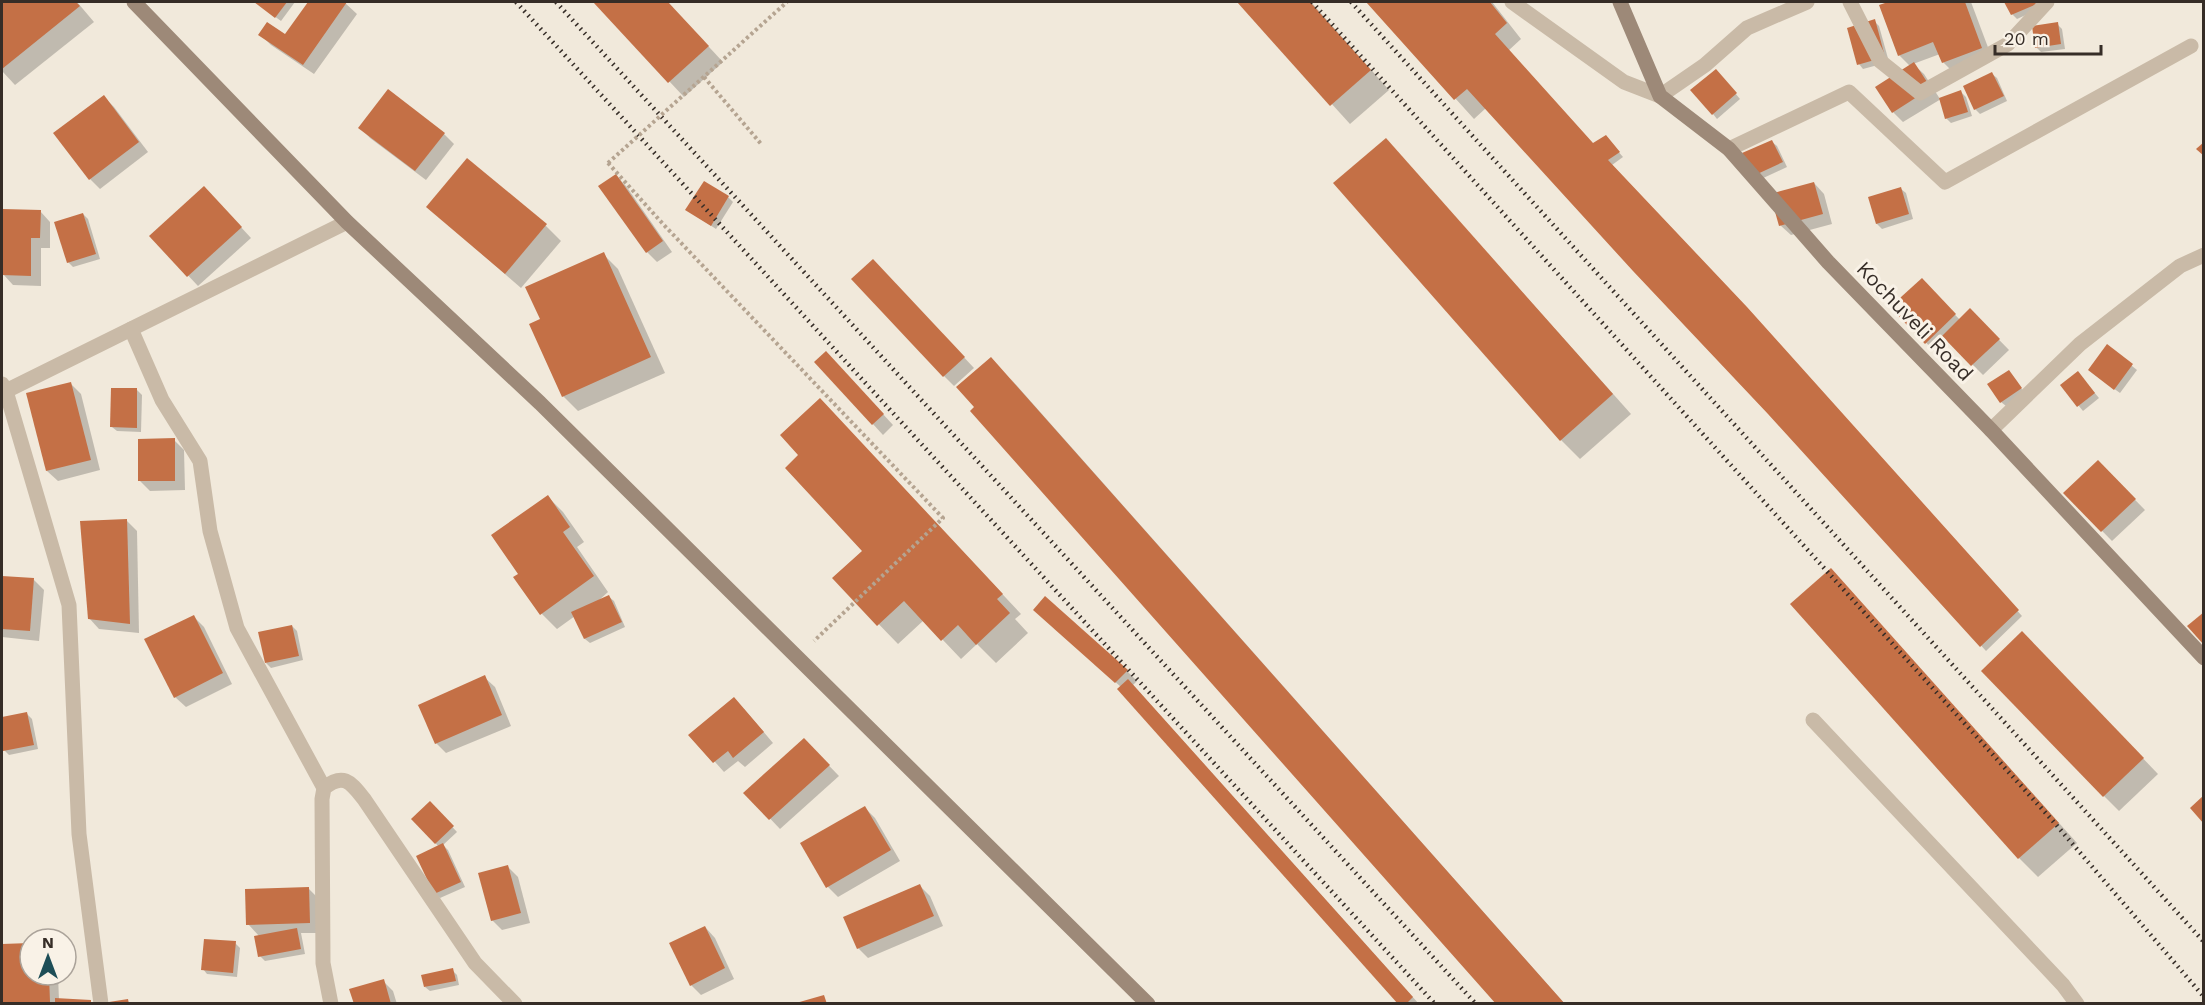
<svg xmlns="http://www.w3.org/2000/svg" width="2205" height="1005" font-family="'Work Sans',sans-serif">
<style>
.shadow{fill:#0003}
.building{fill:#c47046}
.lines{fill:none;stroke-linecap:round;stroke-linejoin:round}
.path{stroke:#b5a491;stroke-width:4;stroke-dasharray:3 3;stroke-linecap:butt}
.lane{stroke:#c9baa7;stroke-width:15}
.street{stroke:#c9baa7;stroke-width:15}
.secondary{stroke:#9d8978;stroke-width:15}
.rail{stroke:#362d27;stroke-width:4.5;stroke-dasharray:1.5 4.5;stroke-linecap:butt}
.path-bridge{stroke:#b5a491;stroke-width:4;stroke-dasharray:3 3;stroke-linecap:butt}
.labels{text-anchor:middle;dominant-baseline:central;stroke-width:6;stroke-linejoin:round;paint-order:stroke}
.street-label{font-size:21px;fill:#362d27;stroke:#f9f2e7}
</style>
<rect width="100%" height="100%" fill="#f1e9db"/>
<g class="shadow">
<polygon points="2,2 77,2 94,22 15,85 2,71"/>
<polygon points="255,2 295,2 281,21"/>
<polygon points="310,2 344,2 357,14 314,74 271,45 260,34 286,36"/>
<polygon points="595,2 667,2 723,62 684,97"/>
<polygon points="1239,2 1311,2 1389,90 1350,124"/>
<polygon points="1368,2 1492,2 1521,39 1508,51 1593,145 1610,142 1623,157 1612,165 1752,314 2022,616 1986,651 1769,413 1486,108 1474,119"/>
<polygon points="1892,2 1971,2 1992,58 1953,72 1943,62 1940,54 1913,64 1924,74 1940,99 1961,92 1966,97 1972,116 1951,123 1946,118 1941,99 1903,122 1893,112 1910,66 1899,55 1881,6"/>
<polygon points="2006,2 2038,2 2041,8 2017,19 2012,14"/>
<polygon points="1874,21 1879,26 1889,62 1863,69 1859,64"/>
<polygon points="2057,24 2062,29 2065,49 2041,52 2036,47"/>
<polygon points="1992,74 1997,78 2007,101 1980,114 1975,109"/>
<polygon points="1720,75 1740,99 1717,119 1713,114"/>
<polygon points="104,97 114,107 148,152 100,189 90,179"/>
<polygon points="360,127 444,134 454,144 426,180 370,138"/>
<polygon points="1386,140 1631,414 1580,459 1561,440"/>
<polygon points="1772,142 1777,146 1787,167 1759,180 1754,175"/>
<polygon points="467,160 546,226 561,241 521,288 428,207"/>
<polygon points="616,176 626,186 672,252 657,262 647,252"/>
<polygon points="1814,183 1824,194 1832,224 1791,235 1780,225"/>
<polygon points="1901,189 1906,193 1913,219 1882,229 1877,224 1870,198"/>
<polygon points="728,197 733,202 716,229 687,210"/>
<polygon points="214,198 251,238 198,286 151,236"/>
<polygon points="40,211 50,222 50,248 41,248 41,286 13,285 3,274"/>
<polygon points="83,214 88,219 100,259 73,267 68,262"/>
<polygon points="603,254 618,269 665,373 578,411 563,396 542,320"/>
<polygon points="883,271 974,368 954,386 944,376"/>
<polygon points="1922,280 1960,320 1970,310 2009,350 1983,375 1949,341 1936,353 1892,307"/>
<polygon points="2107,346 2137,370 2120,393 2095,375"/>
<polygon points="816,362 836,363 893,425 883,435"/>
<polygon points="2013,376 2025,394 2006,406 2001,402"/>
<polygon points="1010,378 1565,1004 1498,1004"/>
<polygon points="2082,378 2099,398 2083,411 2062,385"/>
<polygon points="71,384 81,394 100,470 58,481 47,471"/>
<polygon points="137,390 142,395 141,432 117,431 112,427"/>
<polygon points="839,420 1021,614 1015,619 1028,633 996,663 977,644 961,659 924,620 898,644 834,578 864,551"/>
<polygon points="174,440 184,450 185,490 150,491 140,481"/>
<polygon points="2098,462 2145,510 2112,541 2065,493"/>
<polygon points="548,497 563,512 584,542 577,547 608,592 597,602 609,597 614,601 625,627 590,643 585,639 575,616 557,629 542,614"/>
<polygon points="127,521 137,531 139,633 99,629 89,618"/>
<polygon points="1831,570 2077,843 2038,877 2019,858"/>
<polygon points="2,577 34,580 44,590 39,641 2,637"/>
<polygon points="194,617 204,627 232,684 186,707 175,697"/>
<polygon points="1045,620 1127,671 1137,681 1133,685 1419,1004 1400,1004 1121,687"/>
<polygon points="292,626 297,631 303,660 271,668 266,663"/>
<polygon points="2037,648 2158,774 2119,811 2104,796"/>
<polygon points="484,677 495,687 511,726 446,753 436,743"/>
<polygon points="744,709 773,743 745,767 738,761 724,772 691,735"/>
<polygon points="27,714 32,719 38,749 9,755 4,750 2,738 2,719"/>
<polygon points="814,750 839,776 780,829 746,793"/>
<polygon points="430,803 457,832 443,845 448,850 465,887 440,898 435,894 439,847 413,819"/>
<polygon points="865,808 875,818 900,861 838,897 828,887 802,844"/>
<polygon points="508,867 518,877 530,923 502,930 492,920"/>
<polygon points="920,886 930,896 943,926 868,958 858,948"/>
<polygon points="309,889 319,899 320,933 301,933 305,954 265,961 260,956 259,936 248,924"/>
<polygon points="705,927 715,938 734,979 701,995 691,985"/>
<polygon points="235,943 240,948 237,977 207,974 203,969"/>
<polygon points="30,945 30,975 58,975 59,1000 90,1001 93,1004 2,1004 2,946"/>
<polygon points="452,970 457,975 459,985 430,991 425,987"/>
<polygon points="383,981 393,991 397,1004 355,1004"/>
</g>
<g class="building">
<polygon points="2,2 76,2 80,6 2,69"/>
<polygon points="254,2 287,2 275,18"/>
<polygon points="308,2 347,2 303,65 258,35 267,22 285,34"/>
<polygon points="593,2 668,2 709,46 668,83"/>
<polygon points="1237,2 1310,2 1371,70 1330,106"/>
<polygon points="1366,2 1490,2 1507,23 1495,34 1593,143 1606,135 1620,152 1608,160 1747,307 2019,610 1980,647 1768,414 1633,271 1467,89 1454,100"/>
<polygon points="1888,2 1965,2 1982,48 1942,63 1933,42 1898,56 1879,5"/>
<polygon points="2004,2 2036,2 2037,4 2011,15"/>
<polygon points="1875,19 1885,57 1857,65 1847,28"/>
<polygon points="2058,22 2061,44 2035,48 2032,26"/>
<polygon points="1914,62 1931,88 1892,113 1875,87"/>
<polygon points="1716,69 1737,93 1712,115 1690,90"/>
<polygon points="1992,72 2004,96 1974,110 1963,86"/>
<polygon points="388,89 445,133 415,171 358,128"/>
<polygon points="1961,90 1968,112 1945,119 1939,98"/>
<polygon points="104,95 139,142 89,180 53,133"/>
<polygon points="1386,138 1613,394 1560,441 1333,183"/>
<polygon points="1772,140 1783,162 1753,176 1742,153"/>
<polygon points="2204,142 2204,156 2196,149"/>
<polygon points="467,158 547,224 505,274 426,207"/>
<polygon points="616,174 663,241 646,253 598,186"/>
<polygon points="704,181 729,196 711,226 685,210"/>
<polygon points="1814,182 1823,214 1779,226 1770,194"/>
<polygon points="204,186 242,227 187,277 149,236"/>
<polygon points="1901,187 1909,214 1876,224 1868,197"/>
<polygon points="3,209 41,210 40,238 31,238 31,276 2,275"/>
<polygon points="83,213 96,254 67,263 54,222"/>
<polygon points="604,252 651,357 562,397 529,324 540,319 525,287"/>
<polygon points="873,259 965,357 943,377 851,279"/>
<polygon points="1922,278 1956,314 1925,344 1890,307"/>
<polygon points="1970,308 2000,339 1971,366 1942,336"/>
<polygon points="2107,344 2133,364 2114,390 2088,370"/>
<polygon points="826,351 884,414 872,425 814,362"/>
<polygon points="991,357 1565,1004 1496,1004 970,411 974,407 956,387"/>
<polygon points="2009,370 2022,388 2000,403 1987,384"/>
<polygon points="2078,371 2095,393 2077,407 2060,385"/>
<polygon points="71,382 91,460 46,471 26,393"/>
<polygon points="111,388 137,388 137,428 110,427"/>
<polygon points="820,398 1003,594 997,599 1010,613 976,645 958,625 941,641 904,601 877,626 832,578 862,551 785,468 798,455 780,435"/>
<polygon points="175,438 175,481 138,481 138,439"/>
<polygon points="2098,460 2136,499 2101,532 2063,493"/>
<polygon points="548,495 570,527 563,532 594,576 540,615 513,577 518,574 491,535"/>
<polygon points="127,519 130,624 88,619 80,521"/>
<polygon points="1831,568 2059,823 2018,859 1790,604"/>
<polygon points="2,576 34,578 30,631 2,629"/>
<polygon points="609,595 622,622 584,639 571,612"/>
<polygon points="1045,596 1128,670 1115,683 1033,610"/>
<polygon points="2204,612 2204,645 2187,626"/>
<polygon points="194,615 223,673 174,698 144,639"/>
<polygon points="292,625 299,656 265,663 258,632"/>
<polygon points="2022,631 2144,758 2103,797 1981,671"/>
<polygon points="485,675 502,715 435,744 418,705"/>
<polygon points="1128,679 1413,997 1406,1004 1398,1004 1117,689"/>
<polygon points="734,697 764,732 733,758 728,751 713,763 688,735"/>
<polygon points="27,712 34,745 3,751 2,717"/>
<polygon points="804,738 830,765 769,820 743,793"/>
<polygon points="2204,795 2204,824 2190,808"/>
<polygon points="430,801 454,826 435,844 411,819"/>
<polygon points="865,806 891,850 826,888 800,843"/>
<polygon points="443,843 461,882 434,894 416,856"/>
<polygon points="508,865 521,913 491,921 478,873"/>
<polygon points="920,884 934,916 857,949 843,917"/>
<polygon points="309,887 310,923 246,925 245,889"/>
<polygon points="705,926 725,968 690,986 669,943"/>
<polygon points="297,928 301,949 258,957 254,936"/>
<polygon points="204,939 236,941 233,973 201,970"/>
<polygon points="30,943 30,975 49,975 50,1002 2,1004 2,944"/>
<polygon points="453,968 456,981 424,987 421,975"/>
<polygon points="384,979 391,1004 354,1004 349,989"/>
<polygon points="824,995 827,1004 796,1004 796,1003"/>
<polygon points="55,998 91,1000 91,1004 55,1004"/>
<polygon points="128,999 129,1004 109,1004 109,1002"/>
</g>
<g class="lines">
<g class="path">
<polyline points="704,77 762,145"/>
<polyline points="608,163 663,224 943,518 814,641"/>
</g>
<g class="lane">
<polyline points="1512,2 1624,82 1660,96"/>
<polyline points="1813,720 2063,985 2077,1004"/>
</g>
<g class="street">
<polyline points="1850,2 1880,61 1920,93 2008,44 2047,2"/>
<polyline points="1660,96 1705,65 1747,28 1807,2"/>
<polyline points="1729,149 1849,92 1945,182 2191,46"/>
<polyline points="131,329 162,400 200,461 210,531 237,628 324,788"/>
<polyline points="2,384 6,391 69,605 79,834 101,1004"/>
<polyline points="2,393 347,222"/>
<polyline points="1991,430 2080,344 2180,266 2204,255"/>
<path d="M331,1004L323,963L322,799L324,788C344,772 351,783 364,799L475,963L515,1004"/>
</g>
<g class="secondary">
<polyline points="134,2 347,222 540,403 1148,1004"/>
<polyline points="1620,2 1660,96 1729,149 1828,262 1991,430 2204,658"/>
</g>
<g class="rail">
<polyline points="516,2 1435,1004"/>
<polyline points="556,2 1476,1004"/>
<polyline points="1312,2 2052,820 2204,997"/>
<polyline points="1351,2 2204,942"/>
</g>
<polyline class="path-bridge" points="608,163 787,2"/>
</g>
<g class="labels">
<g class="street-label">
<text transform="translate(1915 321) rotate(46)">Kochuveli Road</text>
</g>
</g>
<rect width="2205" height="1005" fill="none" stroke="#362d27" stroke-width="6"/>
<g transform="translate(48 957)"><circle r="28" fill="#f9f2e7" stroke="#aba39a" stroke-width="1.5"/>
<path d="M0-4.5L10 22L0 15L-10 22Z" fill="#1e4e57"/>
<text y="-9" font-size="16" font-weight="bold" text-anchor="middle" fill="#362d27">N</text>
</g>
<path d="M1995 45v9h106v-9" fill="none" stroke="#362d27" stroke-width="3"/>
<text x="2004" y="45" font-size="18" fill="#362d27" stroke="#f9f2e7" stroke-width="4.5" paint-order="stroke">20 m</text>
</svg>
